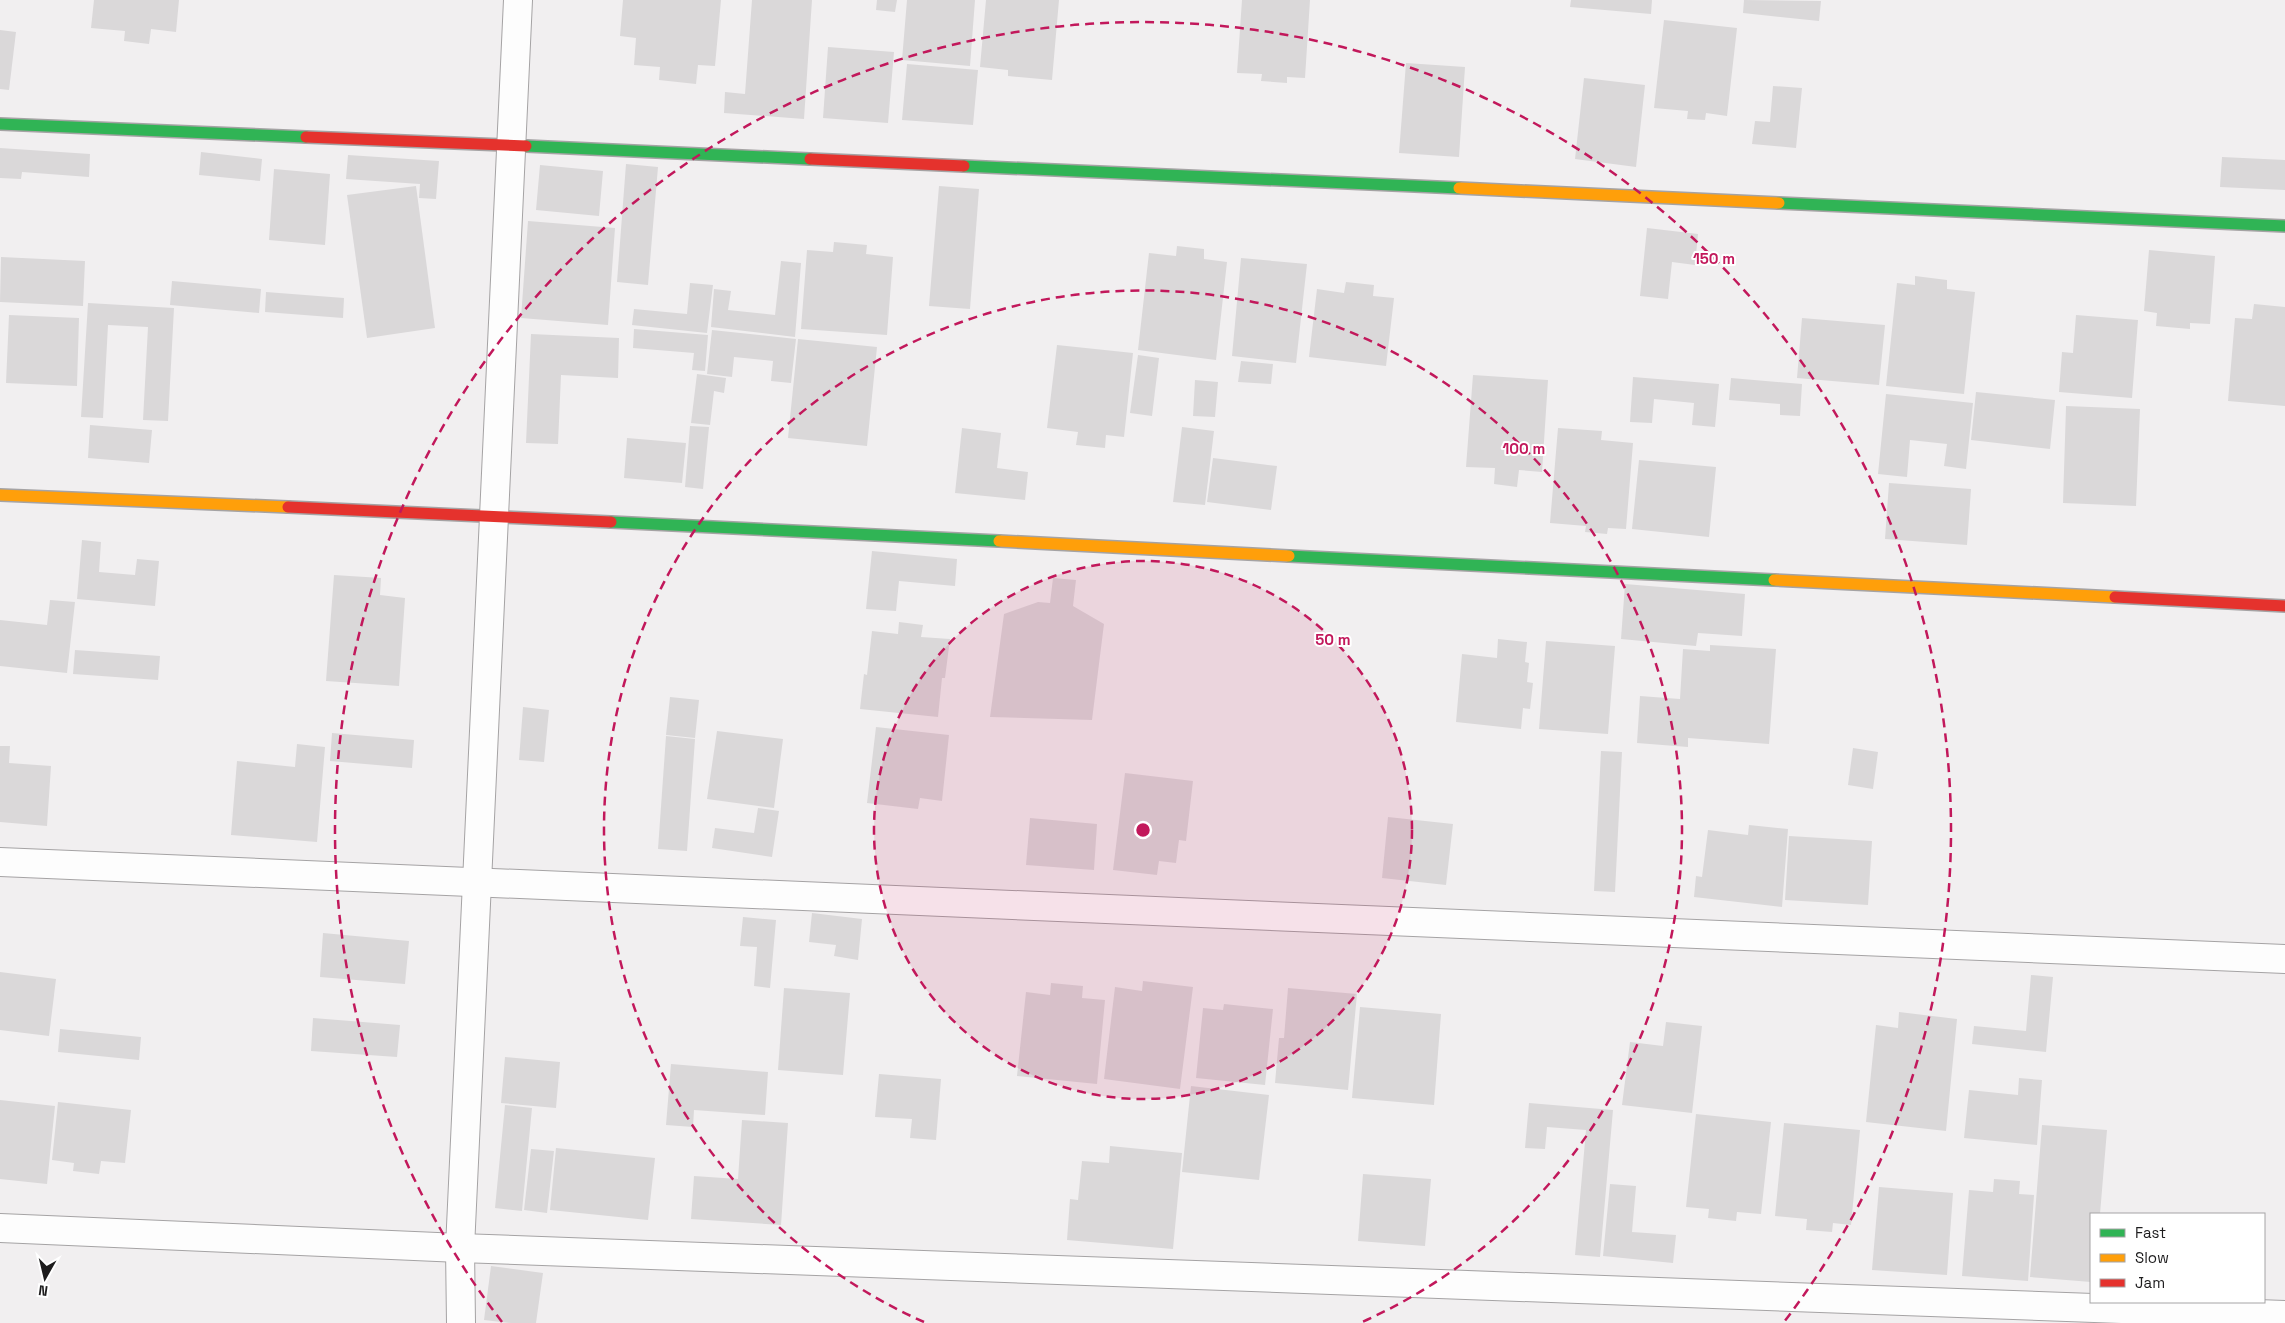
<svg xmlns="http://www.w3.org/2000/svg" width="2285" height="1323" font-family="'Space Grotesk',sans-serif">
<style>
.building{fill:#dad8d9}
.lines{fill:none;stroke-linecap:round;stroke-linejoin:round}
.street-casing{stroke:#a5a3a4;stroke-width:30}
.fast-casing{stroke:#a5a3a4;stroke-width:14}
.slow-casing{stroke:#a5a3a4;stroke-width:14}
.jam-casing{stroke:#a5a3a4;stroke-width:14}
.street{stroke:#fdfdfd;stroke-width:28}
.fast{stroke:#30b455;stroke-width:11}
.slow{stroke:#ff9f0a;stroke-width:11}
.jam{stroke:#e5322d;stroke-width:11}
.ring{fill:none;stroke:#c2185b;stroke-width:2.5;stroke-dasharray:9 6}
.centre{fill:#c2185b;stroke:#fff;stroke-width:2.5}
.ring-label{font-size:15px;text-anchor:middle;font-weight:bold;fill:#c2185b;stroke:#fff;stroke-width:4;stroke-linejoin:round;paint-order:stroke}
</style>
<rect width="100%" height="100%" fill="#f1eff0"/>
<g class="building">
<polygon points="94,0 179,0 176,32 151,29 149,44 124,41 125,31 91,28"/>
<polygon points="623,0 721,0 715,66 698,65 696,84 659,80 660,67 634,65 636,38 620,36"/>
<polygon points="752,0 812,0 804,119 724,113 725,92 745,94"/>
<polygon points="877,0 897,0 895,12 876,10"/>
<polygon points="907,0 975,0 970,66 902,60"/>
<polygon points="986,0 1059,0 1052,80 1008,76 1008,70 980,67"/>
<polygon points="1242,0 1310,0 1305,78 1287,77 1287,83 1261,81 1262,74 1237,73"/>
<polygon points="1571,0 1652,0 1651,14 1570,7"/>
<polygon points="1744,0 1821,1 1819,21 1743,13"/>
<polygon points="1664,20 1737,28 1727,116 1706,113 1705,120 1687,119 1688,111 1654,108"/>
<polygon points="0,30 16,32 9,90 0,89"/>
<polygon points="828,47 894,52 888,123 823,118"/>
<polygon points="1406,63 1465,67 1459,157 1399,153"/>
<polygon points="907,64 978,70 973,125 902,120"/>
<polygon points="1584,78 1645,85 1636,167 1575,159"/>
<polygon points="1773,86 1802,88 1796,148 1752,144 1755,121 1770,122"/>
<polygon points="0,148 90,154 89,177 22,172 21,179 0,178"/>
<polygon points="201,152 262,159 260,181 199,175"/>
<polygon points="348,155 439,161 436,199 419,198 420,184 346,179"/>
<polygon points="2222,157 2285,160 2285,190 2220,187"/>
<polygon points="626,164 658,167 648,285 617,282"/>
<polygon points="540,165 603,171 599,216 536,210"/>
<polygon points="274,169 330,174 325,245 269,240"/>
<polygon points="416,186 435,328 367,338 347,195"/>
<polygon points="939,186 979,189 970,309 929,306"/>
<polygon points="528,221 615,228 608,325 521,318"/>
<polygon points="1647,228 1698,234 1695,265 1672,262 1668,299 1640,296"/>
<polygon points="834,242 867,245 866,254 893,257 887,335 801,329 807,250 833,252"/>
<polygon points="1177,246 1204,249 1204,259 1227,262 1216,360 1138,350 1149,253 1176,256"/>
<polygon points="2149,250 2215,256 2210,324 2190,323 2190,329 2156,326 2157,313 2144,311"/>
<polygon points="1,257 85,261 83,306 0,302"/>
<polygon points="1241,258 1307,264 1296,363 1232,356"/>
<polygon points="781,261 801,263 795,337 711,327 714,289 731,291 728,310 775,315"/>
<polygon points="1915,276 1947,280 1947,289 1975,292 1964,394 1886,386 1897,283 1915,285"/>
<polygon points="172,281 261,289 259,313 170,305"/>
<polygon points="1346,282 1374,285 1373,296 1394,298 1386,366 1309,357 1317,289 1344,293"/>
<polygon points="690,283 713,285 707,333 632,325 634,309 687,314"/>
<polygon points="266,292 344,298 343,318 265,312"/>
<polygon points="88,303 174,308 168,421 143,420 148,327 108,325 103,418 81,417"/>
<polygon points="2254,304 2285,307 2285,406 2228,401 2235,318 2252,319"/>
<polygon points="9,315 79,318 77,386 6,383"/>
<polygon points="2076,315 2138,320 2132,398 2059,392 2062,352 2073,353"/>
<polygon points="1802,318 1885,325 1879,385 1797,378"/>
<polygon points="634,329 708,335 705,371 692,370 694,353 633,348"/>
<polygon points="712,330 796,339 791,383 771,381 773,361 734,357 732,377 707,374"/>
<polygon points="531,334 619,338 618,378 561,375 558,444 526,443"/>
<polygon points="798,339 877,347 867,446 788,438"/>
<polygon points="1057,345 1133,353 1124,437 1106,435 1105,448 1076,445 1078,432 1047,428"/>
<polygon points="1138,355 1159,358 1152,416 1130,413"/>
<polygon points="1241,361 1273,364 1271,384 1238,382"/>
<polygon points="697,374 726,378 724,393 714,391 710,425 691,423"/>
<polygon points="1473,375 1548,380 1542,472 1519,470 1517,487 1494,484 1495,468 1466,467"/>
<polygon points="1633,377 1719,384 1715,427 1692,425 1694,403 1654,399 1652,423 1630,422"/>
<polygon points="1731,378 1802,384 1800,416 1780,415 1780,404 1729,400"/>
<polygon points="1195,380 1218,382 1215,417 1193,416"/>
<polygon points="1976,392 2055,400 2050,449 1971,440"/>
<polygon points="1886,394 1973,403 1966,469 1944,466 1947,444 1910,440 1907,477 1878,474"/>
<polygon points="2066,406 2140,409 2136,506 2063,503"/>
<polygon points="90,425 152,430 149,463 88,458"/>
<polygon points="690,426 709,427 703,489 685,487"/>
<polygon points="1182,427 1214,431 1205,505 1173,502"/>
<polygon points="962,428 1001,433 997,468 1028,472 1025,500 955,493"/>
<polygon points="1558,428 1602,431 1601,440 1633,443 1626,529 1608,528 1607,534 1585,532 1586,526 1550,523"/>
<polygon points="627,438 686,443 682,483 624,478"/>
<polygon points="1213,458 1277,466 1271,510 1207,502"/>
<polygon points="1639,460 1716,467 1709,537 1632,529"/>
<polygon points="1889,483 1971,489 1967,545 1885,539"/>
<polygon points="82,540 101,542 99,572 135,575 137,559 159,561 155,606 77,599"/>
<polygon points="872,551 957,559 955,586 899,581 896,611 866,609"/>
<polygon points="334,575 381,578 380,595 405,598 399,686 326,681"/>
<polygon points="1053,578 1076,580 1073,606 1104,624 1092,720 990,717 1004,614 1038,602 1050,603"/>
<polygon points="1625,584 1745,594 1742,636 1698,633 1696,646 1621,639"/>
<polygon points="50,600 75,602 67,673 0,666 0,620 47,625"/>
<polygon points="899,622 923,625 921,637 950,639 945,678 942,678 938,717 860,709 864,674 867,675 872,631 898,634"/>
<polygon points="1498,639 1527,642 1525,662 1529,663 1527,682 1533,683 1530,709 1523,708 1521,729 1456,722 1462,654 1497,658"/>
<polygon points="1546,641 1615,646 1608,734 1539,729"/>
<polygon points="1710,645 1776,649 1769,744 1688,738 1688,747 1637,743 1640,696 1680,699 1683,649 1710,651"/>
<polygon points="75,650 160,656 158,680 73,674"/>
<polygon points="670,697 699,700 695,738 666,735"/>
<polygon points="523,707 549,710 544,762 519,760"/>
<polygon points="876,727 949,735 942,801 920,798 918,809 867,803"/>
<polygon points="717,731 783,739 774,808 707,799"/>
<polygon points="332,733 414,740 412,768 330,761"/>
<polygon points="666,736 695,739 687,851 658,849"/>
<polygon points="297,744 325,747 317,842 231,835 237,761 295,767"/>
<polygon points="0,746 10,746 9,763 51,766 47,826 0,822"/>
<polygon points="1853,748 1878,752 1873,789 1848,785"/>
<polygon points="1601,751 1622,752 1615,892 1594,891"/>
<polygon points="1125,773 1193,781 1186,841 1179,840 1176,863 1159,861 1157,875 1113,870"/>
<polygon points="758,808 779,811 772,857 712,848 715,828 754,833"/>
<polygon points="1388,817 1453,824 1446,885 1382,878"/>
<polygon points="1030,818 1097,824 1094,870 1026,865"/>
<polygon points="1749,825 1788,829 1782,907 1694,897 1696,876 1702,877 1708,830 1748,835"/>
<polygon points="1789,836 1872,841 1868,905 1785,900"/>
<polygon points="812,913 862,919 858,960 834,956 836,945 809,942"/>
<polygon points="743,917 776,920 770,988 754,986 757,947 740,946"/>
<polygon points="323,933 409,941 405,984 320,977"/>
<polygon points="0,972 56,979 49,1036 0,1030"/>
<polygon points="2031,975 2053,977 2046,1052 1972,1044 1974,1026 2026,1031"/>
<polygon points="1143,981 1193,987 1180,1089 1104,1079 1115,987 1142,991"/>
<polygon points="1051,983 1083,986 1082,998 1105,1000 1097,1084 1017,1076 1026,992 1050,995"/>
<polygon points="784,988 850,993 843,1075 778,1070"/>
<polygon points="1288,988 1357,994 1348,1090 1275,1083 1279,1038 1284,1038"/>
<polygon points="1224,1004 1273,1009 1265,1085 1196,1078 1203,1008 1223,1010"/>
<polygon points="1360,1007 1441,1014 1434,1105 1352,1098"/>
<polygon points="1899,1012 1957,1019 1946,1131 1866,1122 1876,1025 1898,1028"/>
<polygon points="313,1018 400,1025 397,1057 311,1051"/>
<polygon points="1666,1022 1702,1026 1692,1113 1622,1105 1630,1042 1663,1046"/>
<polygon points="60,1029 141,1037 139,1060 58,1052"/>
<polygon points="505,1057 560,1062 556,1108 501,1103"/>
<polygon points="671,1064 768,1072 765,1115 694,1110 693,1127 666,1125"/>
<polygon points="879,1074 941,1079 936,1140 910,1138 912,1119 875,1117"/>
<polygon points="2019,1078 2042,1080 2037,1145 1964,1138 1969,1090 2018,1095"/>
<polygon points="1191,1086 1269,1095 1259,1180 1182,1172"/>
<polygon points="0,1100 55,1106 47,1184 0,1179"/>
<polygon points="58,1102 131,1110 125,1163 101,1161 99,1174 73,1171 74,1163 52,1160"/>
<polygon points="1529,1103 1613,1110 1600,1257 1575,1255 1586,1130 1547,1127 1545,1149 1525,1148"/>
<polygon points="505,1105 532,1108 522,1211 495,1208"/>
<polygon points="1696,1114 1771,1122 1761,1214 1737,1212 1736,1221 1708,1218 1709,1209 1686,1207"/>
<polygon points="742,1120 788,1123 781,1225 691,1219 694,1176 738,1179"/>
<polygon points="1784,1123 1860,1130 1851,1225 1833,1223 1832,1232 1806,1230 1807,1219 1775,1216"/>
<polygon points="2042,1125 2107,1130 2100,1214 2091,1214 2091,1282 2030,1277"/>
<polygon points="1110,1146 1182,1153 1173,1249 1067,1240 1070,1199 1078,1200 1082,1161 1109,1163"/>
<polygon points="556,1148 655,1158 648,1220 550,1210"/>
<polygon points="531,1149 554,1151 547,1213 524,1210"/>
<polygon points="1363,1174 1431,1179 1425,1246 1358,1241"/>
<polygon points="1994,1179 2020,1181 2019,1194 2034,1195 2028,1281 1962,1276 1969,1190 1993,1192"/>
<polygon points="1610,1184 1636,1186 1632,1232 1676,1235 1673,1263 1603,1256"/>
<polygon points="1879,1187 1953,1193 1947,1275 1872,1270"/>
<polygon points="491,1266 543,1273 536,1323 511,1323 484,1320"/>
</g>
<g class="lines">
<g class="street-casing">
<g id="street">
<polyline points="0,862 2285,959"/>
<polyline points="0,1228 460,1248 2285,1315"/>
<polyline points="461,1323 460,1248 518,0"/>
</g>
</g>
<g class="fast-casing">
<g id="fast">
<polyline points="0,124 306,137"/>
<polyline points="526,146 810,159"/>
<polyline points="964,166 1459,188"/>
<polyline points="1779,203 2285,226"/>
<polyline points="611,522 999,541"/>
<polyline points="1289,556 1774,580"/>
</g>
</g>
<g class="slow-casing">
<g id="slow">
<polyline points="1459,188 1779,203"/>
<polyline points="0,495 288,507"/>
<polyline points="999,541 1289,556"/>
<polyline points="1774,580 2115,597"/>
</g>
</g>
<g class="jam-casing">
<g id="jam">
<polyline points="306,137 526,146"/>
<polyline points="810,159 964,166"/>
<polyline points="288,507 611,522"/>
<polyline points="2115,597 2285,606"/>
</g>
</g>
<use href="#street" class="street"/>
<use href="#fast" class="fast"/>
<use href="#slow" class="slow"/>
<use href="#jam" class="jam"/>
</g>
<circle cx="1143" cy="830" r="269" fill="#c2185b" fill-opacity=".12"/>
<g class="ring">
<circle cx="1143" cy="830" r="269"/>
<path d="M924 1322A539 539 0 1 1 1362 1322"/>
<path d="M502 1322A808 808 0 1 1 1784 1322"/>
</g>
<circle cx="1143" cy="830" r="8" class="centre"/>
<g class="ring-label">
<text x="1714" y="264">150 m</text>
<text x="1524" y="454">100 m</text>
<text x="1333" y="645">50 m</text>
</g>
<rect x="2090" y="1213" width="175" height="90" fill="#ffffff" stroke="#a5a4a5"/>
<rect x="2100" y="1229" width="25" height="8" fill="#30b455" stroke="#a5a4a5"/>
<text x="2135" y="1238" font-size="15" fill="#1d1c1d">Fast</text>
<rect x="2100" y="1254" width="25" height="8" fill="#ff9f0a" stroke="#a5a4a5"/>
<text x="2135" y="1263" font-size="15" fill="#1d1c1d">Slow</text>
<rect x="2100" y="1279" width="25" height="8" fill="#e5322d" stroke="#a5a4a5"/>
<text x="2135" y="1288" font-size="15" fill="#1d1c1d">Jam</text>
<g transform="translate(45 1278) rotate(188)" stroke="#ffffff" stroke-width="4" paint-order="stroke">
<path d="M0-4L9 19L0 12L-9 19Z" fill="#1d1c1d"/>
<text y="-8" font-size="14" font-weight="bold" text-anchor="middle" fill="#1d1c1d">N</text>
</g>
</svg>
